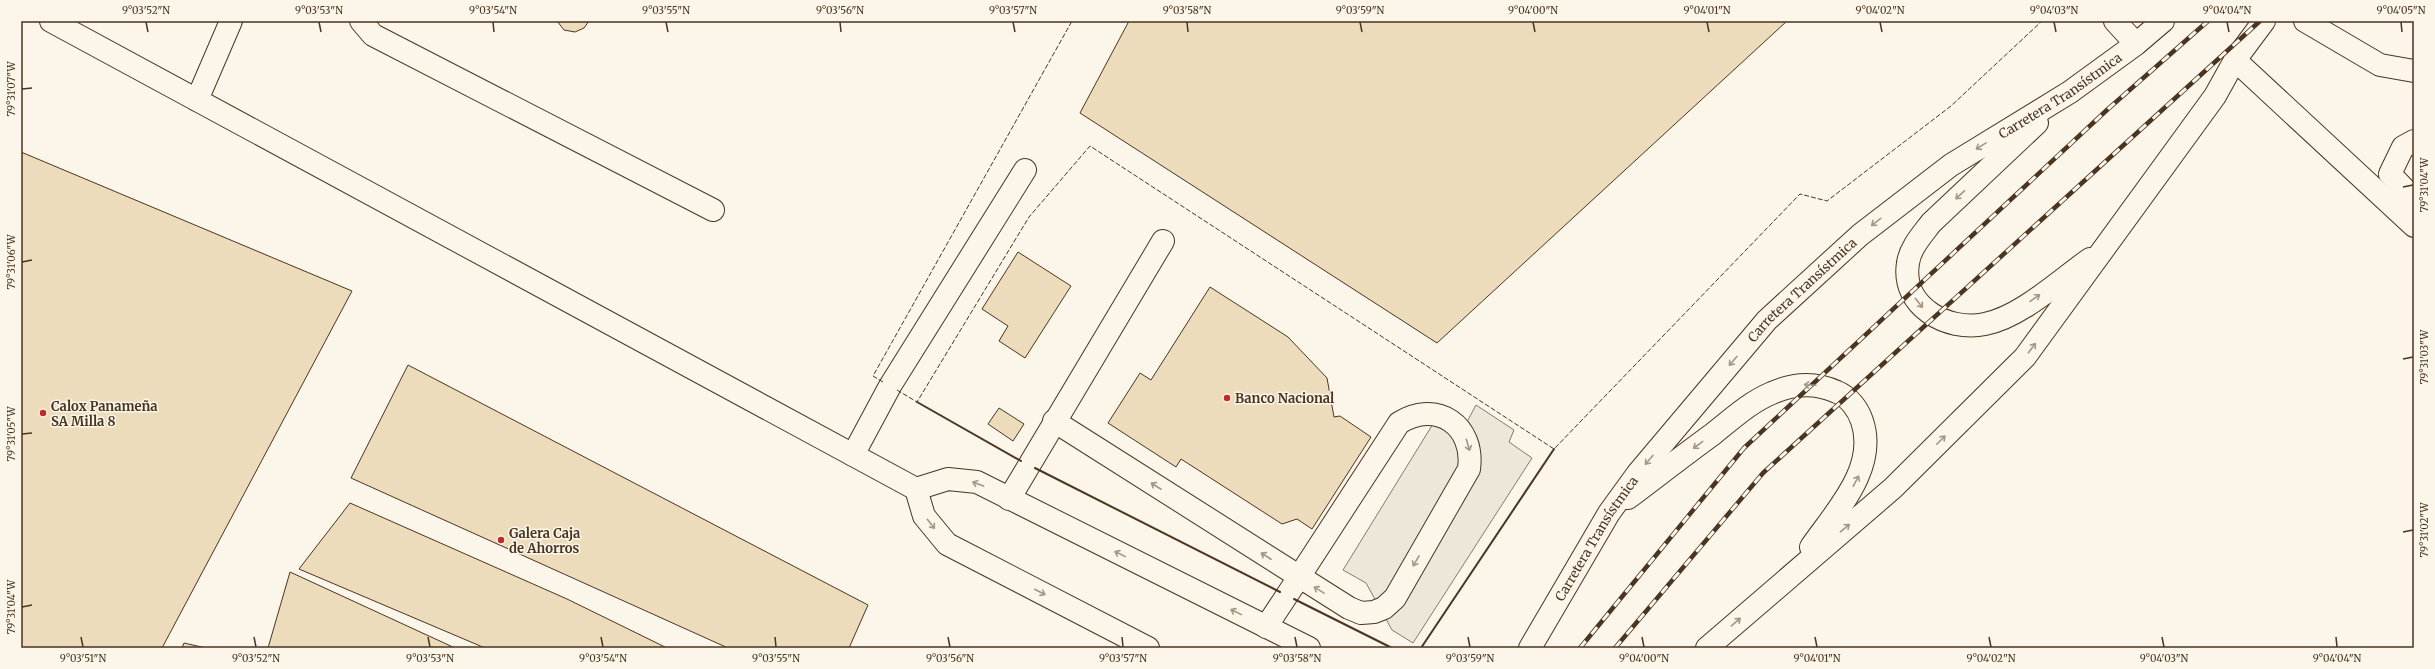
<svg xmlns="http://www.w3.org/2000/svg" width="2435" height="669" font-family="Merriweather,serif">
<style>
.parking{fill:#ede7d9;stroke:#887966}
.building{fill:#ecdcbc;stroke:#4a3520}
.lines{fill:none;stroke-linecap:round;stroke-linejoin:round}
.minor-casing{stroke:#4a3520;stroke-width:24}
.major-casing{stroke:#4a3520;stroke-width:24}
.minor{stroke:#fbf6e9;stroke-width:22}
.major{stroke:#fbf6e9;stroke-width:22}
.rail-casing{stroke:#4a3520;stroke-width:4.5}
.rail{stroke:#fbf6e9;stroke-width:3;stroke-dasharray:9;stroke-linecap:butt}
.fence{stroke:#4a3520;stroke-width:1;stroke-dasharray:5 2;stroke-linecap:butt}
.wall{stroke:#4a3520;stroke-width:2}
.oneway{stroke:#a29684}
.ticks{fill:none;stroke:#4a3520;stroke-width:1.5}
.poi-dot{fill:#c62828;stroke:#fbf6e9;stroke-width:1.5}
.labels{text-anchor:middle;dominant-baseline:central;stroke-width:3;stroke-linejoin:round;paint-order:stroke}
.street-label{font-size:13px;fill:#4a3520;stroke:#fbf6e9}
.poi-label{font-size:13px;font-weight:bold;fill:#4a3520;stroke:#fbf6e9;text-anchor:start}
.neatline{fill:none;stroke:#4a3520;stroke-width:1.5}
.ticks-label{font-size:10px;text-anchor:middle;fill:#4a3520}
</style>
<rect width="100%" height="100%" fill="#fbf6e9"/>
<polygon class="parking" points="1476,405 1514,430 1509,442 1532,458 1413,643 1392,630 1366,583 1343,570 1436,419 1460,435"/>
<g class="building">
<polygon points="557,21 589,21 584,28 575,32 564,30"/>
<polygon points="1129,21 1787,21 1437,343 1080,113"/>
<polygon points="21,152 352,291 162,648 21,648"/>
<polygon points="1018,252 1071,286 1025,358 999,341 1008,326 982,309"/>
<polygon points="1210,287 1288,337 1327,378 1334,417 1340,416 1371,437 1312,529 1297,519 1282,524 1181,459 1176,467 1108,423 1140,373 1151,380"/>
<polygon points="408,365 868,605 849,648 728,648 351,478"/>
<polygon points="999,408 1024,424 1013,441 988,424"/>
<polygon points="350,503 567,599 667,648 485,648 299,569"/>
<polygon points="290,572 455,648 268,648"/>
<polygon points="184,643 206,648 182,648"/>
</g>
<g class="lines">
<g class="minor-casing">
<g id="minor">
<polyline points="51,21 916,489 924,516 947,544 1148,648"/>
<polyline points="361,21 373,35 713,210"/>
<polyline points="2115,21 2136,44"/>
<polyline points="2305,21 2380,65 2414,71"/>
<polyline points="2235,60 2414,226"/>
<polyline points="197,100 231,21"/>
<polyline points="2414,141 2403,147 2390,174 2414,199"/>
<path d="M1054,421L1349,608L1361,613L1374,612L1384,608L1395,598L1469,469C1475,426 1437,399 1399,423L1299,577L1266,627"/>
<polyline points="853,455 890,386 1025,170"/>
<polyline points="916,489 948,479 977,482 1309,648"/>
<polyline points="1009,499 1163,241"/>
</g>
</g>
<g class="major-casing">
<g id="major">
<path d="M2037,123L1931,223C1922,235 1910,248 1908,263C1901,306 1947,332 1985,324C2021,317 2060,280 2090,259"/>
<path d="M1628,498C1656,477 1684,455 1713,434C1732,419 1750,402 1772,393C1794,383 1815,382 1837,392C1849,397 1858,409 1862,421C1878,468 1836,511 1811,547"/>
<path id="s1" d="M1530,648L1609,513L1638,473L1767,320L1860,235L1951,165L2070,92L2136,44L2163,21"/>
<polyline points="1707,648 1893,488 2025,357 2215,96 2235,60 2264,21"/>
</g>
</g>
<use href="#minor" class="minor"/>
<use href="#major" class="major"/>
<g class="rail-casing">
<g id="rail">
<polyline points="1580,648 1744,448 2108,109 2208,21"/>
<polyline points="1615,648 1763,473 2260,21"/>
</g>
</g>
<use href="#rail" class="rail"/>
<g class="fence">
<polyline points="883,382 873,376 1072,21"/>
<polyline points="897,390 917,402 1029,217 1090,146 1554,449 1800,194 1827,201 1951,106 2042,21"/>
</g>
<g class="wall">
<polyline points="917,402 1021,461"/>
<polyline points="1035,468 1280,592"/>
<polyline points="1294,599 1392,648"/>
<polyline points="1421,648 1554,449"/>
</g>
</g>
<defs><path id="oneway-shaft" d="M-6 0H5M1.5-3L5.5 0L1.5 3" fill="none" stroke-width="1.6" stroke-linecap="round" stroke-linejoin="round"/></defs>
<g class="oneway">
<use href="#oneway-shaft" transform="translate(1981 146) rotate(148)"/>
<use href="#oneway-shaft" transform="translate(1960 195) rotate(137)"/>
<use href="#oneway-shaft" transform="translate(1876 222) rotate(142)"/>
<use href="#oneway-shaft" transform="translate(2035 298) rotate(-35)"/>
<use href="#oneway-shaft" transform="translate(1919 303) rotate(52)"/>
<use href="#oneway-shaft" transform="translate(2032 348) rotate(-53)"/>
<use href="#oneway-shaft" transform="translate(1733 361) rotate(130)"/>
<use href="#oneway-shaft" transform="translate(1810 385) rotate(-177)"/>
<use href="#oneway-shaft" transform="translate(1941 440) rotate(-45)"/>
<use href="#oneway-shaft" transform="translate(1468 445) rotate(73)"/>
<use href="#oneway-shaft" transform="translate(1698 445) rotate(143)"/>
<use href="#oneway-shaft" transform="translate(1649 460) rotate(130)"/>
<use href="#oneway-shaft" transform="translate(1856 481) rotate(-62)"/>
<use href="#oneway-shaft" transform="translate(978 484) rotate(-160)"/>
<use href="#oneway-shaft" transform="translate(1156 486) rotate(-147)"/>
<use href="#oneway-shaft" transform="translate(931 524) rotate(52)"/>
<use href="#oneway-shaft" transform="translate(1845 528) rotate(-40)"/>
<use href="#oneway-shaft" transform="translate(1120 554) rotate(-154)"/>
<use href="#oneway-shaft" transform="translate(1266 556) rotate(-147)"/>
<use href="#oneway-shaft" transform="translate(1416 561) rotate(120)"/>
<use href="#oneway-shaft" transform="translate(1319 590) rotate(-148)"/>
<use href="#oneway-shaft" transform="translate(1040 592) rotate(27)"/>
<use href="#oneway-shaft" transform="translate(1236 612) rotate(-154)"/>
<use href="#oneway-shaft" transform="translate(1736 622) rotate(-41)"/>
</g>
<path class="ticks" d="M146,22L148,32M319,22L321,32M493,22L494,32M666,22L668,32M840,22L841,32M1013,22L1015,32M1187,22L1188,32M1360,22L1362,32M1533,22L1535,32M1707,22L1709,32M1880,22L1882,32M2054,22L2056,32M2227,22L2229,32M2401,22L2402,32M22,89L32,88M2403,187L2413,185M22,262L32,260M2403,359L2413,357M22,434L32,433M2403,532L2413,530M22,607L32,605M81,637L83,647M254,637L256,647M428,637L430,647M601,637L603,647M775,637L776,647M948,637L950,647M1122,637L1123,647M1295,637L1297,647M1468,637L1470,647M1642,637L1644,647M1815,637L1817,647M1989,637L1991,647M2162,637L2164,647M2336,637L2337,647"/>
<g class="poi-dot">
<circle cx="1227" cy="398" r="4"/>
<circle cx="43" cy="413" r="4"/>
<circle cx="501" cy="540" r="4"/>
</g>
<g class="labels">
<g class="street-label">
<text stroke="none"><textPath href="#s1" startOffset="776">Carretera Transístmica</textPath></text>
<text stroke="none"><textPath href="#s1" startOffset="452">Carretera Transístmica</textPath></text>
<text stroke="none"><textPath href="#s1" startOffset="128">Carretera Transístmica</textPath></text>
</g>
<g class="poi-label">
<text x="1235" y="398">Banco Nacional</text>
<text x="51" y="406">Calox Panameña<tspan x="51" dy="15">SA Milla 8</tspan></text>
<text x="509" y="533">Galera Caja<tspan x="509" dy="15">de Ahorros</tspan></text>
</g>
</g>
<rect width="2435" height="669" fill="none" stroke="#fbf6e9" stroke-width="44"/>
<rect x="22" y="22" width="2391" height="625" class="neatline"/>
<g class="ticks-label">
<text x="146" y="14">9°03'52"N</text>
<text x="319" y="14">9°03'53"N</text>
<text x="493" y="14">9°03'54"N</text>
<text x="666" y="14">9°03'55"N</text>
<text x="840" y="14">9°03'56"N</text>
<text x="1013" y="14">9°03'57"N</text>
<text x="1187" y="14">9°03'58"N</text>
<text x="1360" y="14">9°03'59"N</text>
<text x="1533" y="14">9°04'00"N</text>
<text x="1707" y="14">9°04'01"N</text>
<text x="1880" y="14">9°04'02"N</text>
<text x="2054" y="14">9°04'03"N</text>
<text x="2227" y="14">9°04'04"N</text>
<text x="2401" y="14">9°04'05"N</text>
<text transform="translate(11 89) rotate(-90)" y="4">79°31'07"W</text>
<text transform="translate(2424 185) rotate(-90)" y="4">79°31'04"W</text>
<text transform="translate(11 262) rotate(-90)" y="4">79°31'06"W</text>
<text transform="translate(2424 357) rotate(-90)" y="4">79°31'03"W</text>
<text transform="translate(11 434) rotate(-90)" y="4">79°31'05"W</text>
<text transform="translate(2424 530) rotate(-90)" y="4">79°31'02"W</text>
<text transform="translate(11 607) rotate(-90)" y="4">79°31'04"W</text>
<text x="83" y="662">9°03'51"N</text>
<text x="256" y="662">9°03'52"N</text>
<text x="430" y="662">9°03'53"N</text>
<text x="603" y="662">9°03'54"N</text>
<text x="776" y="662">9°03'55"N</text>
<text x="950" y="662">9°03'56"N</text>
<text x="1123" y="662">9°03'57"N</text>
<text x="1297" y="662">9°03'58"N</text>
<text x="1470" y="662">9°03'59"N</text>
<text x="1644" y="662">9°04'00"N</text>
<text x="1817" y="662">9°04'01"N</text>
<text x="1991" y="662">9°04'02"N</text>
<text x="2164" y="662">9°04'03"N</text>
<text x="2337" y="662">9°04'04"N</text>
</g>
</svg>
